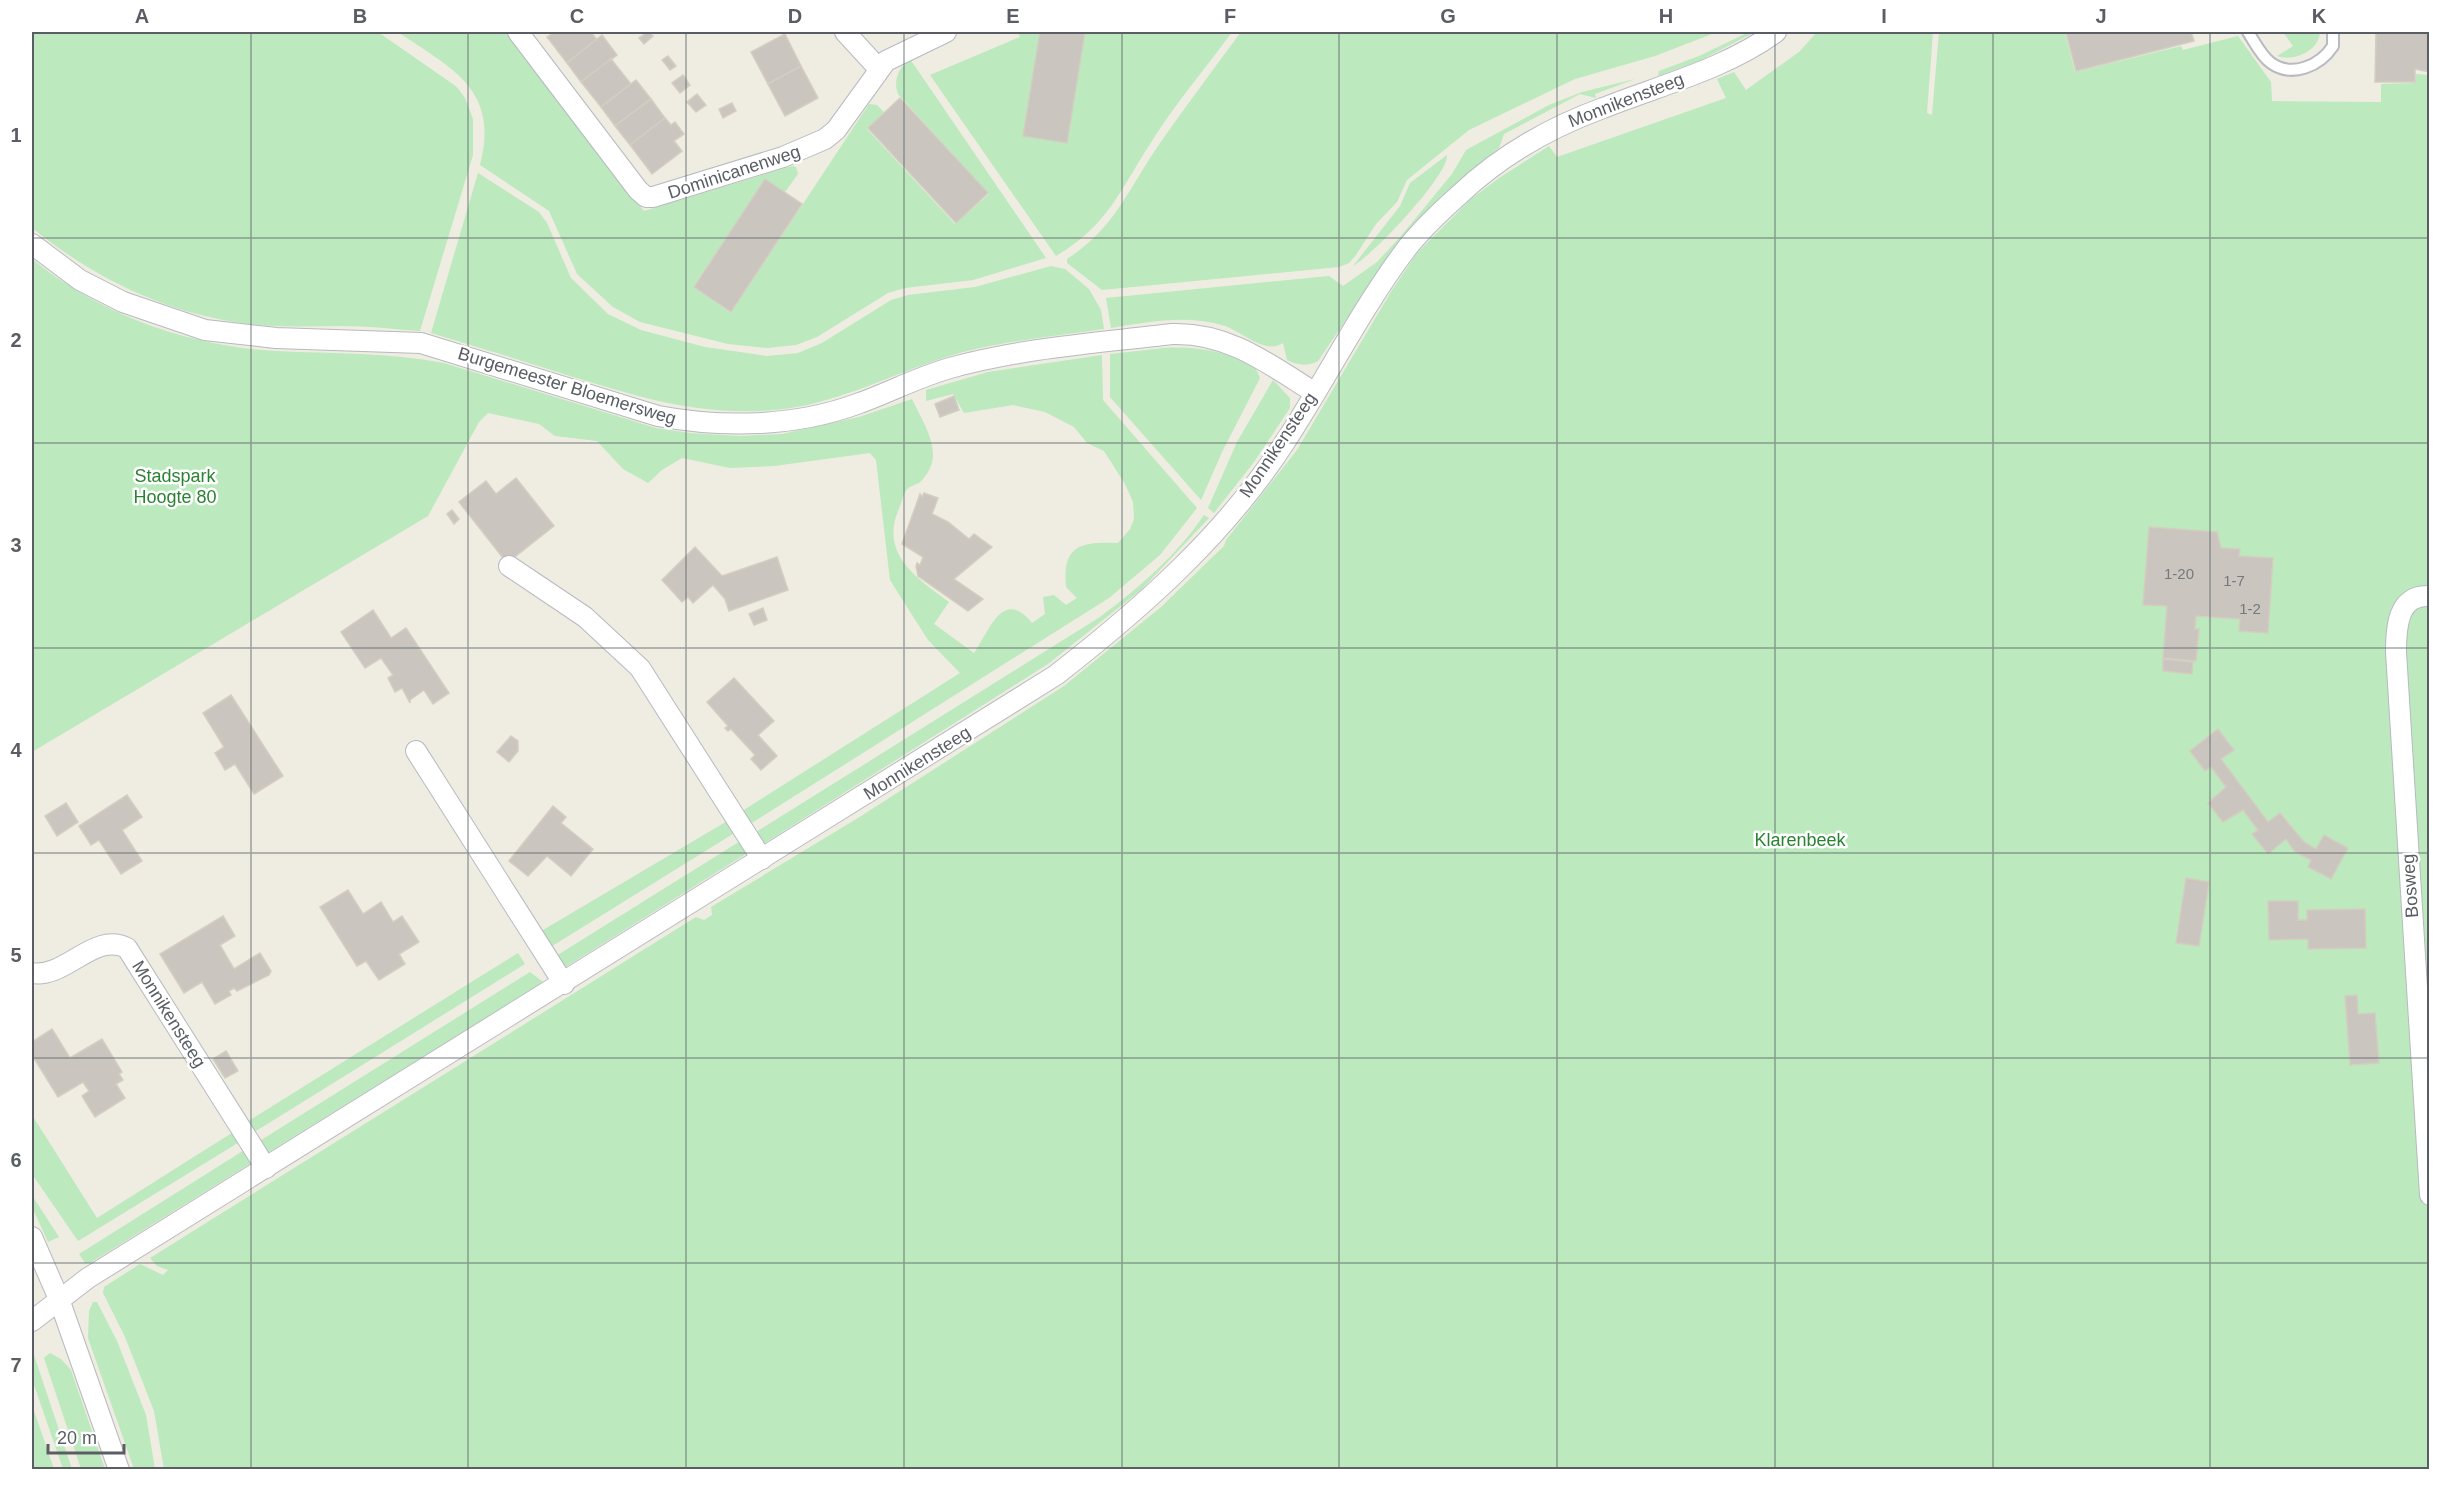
<svg xmlns="http://www.w3.org/2000/svg" width="2461" height="1501" font-family="Helvetica,sans-serif">
<style>
.green{fill:#bce9bd}
.building{fill:#cac6bf;stroke:#d4cec0;stroke-width:1.5}
.lines{fill:none;stroke-linecap:round;stroke-linejoin:round}
.service-casing{stroke:#b7bac0;stroke-width:14}
.minor-casing{stroke:#b7bac0;stroke-width:22}
.service{stroke:#fff;stroke-width:10}
.minor{stroke:#fff;stroke-width:20}
.grid{fill:none;stroke:#5a5e64;stroke-width:1.5;stroke-opacity:0.55}
.labels{text-anchor:middle;dominant-baseline:central;stroke-width:5;stroke-linejoin:round;paint-order:stroke}
.number-label{font-size:15px;fill:#76787b}
.street-label{font-size:18px;fill:#5a5e64;stroke:#fff}
.park-label{font-size:18px;fill:#2b8233;stroke:#fff}
.neatline{fill:none;stroke:#5a5e64;stroke-width:2}
.grid-label{font-size:20px;text-anchor:middle;font-weight:bold;fill:#5a5e64}
</style>
<rect width="100%" height="100%" fill="#efece2"/>
<g class="green">
<path d="M32,32H378L457,87L465,98L473,119V155L420,331C394,329 368,326 342,326C308,326 275,328 242,323C163,312 93,277 32,228Z"/>
<path d="M398,32H506L644,211L792,166L796,167L798,174L785,192L765,179L693,287L731,313L869,104L877,105L884,112L867,129L955,224L989,194L898,94C893,80 899,67 910,59L1046,258L973,280L905,288L888,293L817,337L796,345L767,348L728,344L640,322L613,307L577,274L549,211L480,165C500,89 452,69 398,32Z"/>
<path d="M1018,32H1040L1023,136L1067,143L1085,32H1232C1205,69 1174,105 1150,144C1119,192 1108,225 1056,256L930,75L1020,37Z"/>
<path d="M1241,32H1717L1655,56L1575,79L1469,130L1407,180L1397,202L1376,224L1356,255L1349,263L1339,267L1102,290L1067,263V259C1114,229 1128,190 1158,146C1185,107 1213,70 1241,32Z"/>
<polygon points="1749,32 1755,32 1701,60 1658,76 1659,71 1699,56"/>
<polygon points="1817,32 1933,32 1927,113 1932,115 1939,32 2065,32 2075,72 2181,46 2183,50 2238,36 2271,82 2272,101 2381,102 2381,84 2415,83 2416,74 2429,75 2429,1469 164,1469 154,1411 125,1337 103,1293 104,1287 140,1264 163,1275 168,1270 157,1266 150,1258 696,917 704,920 712,915 711,907 858,818 1064,686 1161,607 1224,546 1226,540 1297,450 1392,290 1417,253 1471,199 1499,178 1549,146 1557,157 1726,98 1717,79 1734,72 1746,90 1799,52"/>
<path d="M2283,32H2320C2319,51 2294,62 2277,56L2293,46Z"/>
<path d="M1635,79L1595,94L1596,98L1580,94L1504,134L1499,148L1441,196L1401,239L1318,361C1307,367 1298,365 1287,360L1283,343C1266,355 1242,332 1225,326C1187,314 1149,322 1111,328L1106,298L1329,276L1343,286L1377,262L1401,236L1452,174L1466,150L1549,105L1582,92Z"/>
<path d="M1447,155C1448,176 1373,255 1353,266L1400,206L1410,183Z"/>
<path d="M478,173L539,212L547,223L571,278L608,314L641,330L705,347L767,356L798,353L822,343L891,300L908,295L975,287L1051,266L1065,269L1089,289L1101,310L1104,329C1051,337 995,341 943,358C887,376 835,405 774,410C697,416 643,398 570,376C524,361 477,347 431,333Z"/>
<path d="M32,259C101,315 187,346 276,351C332,354 388,352 444,363L656,428L690,433L739,436L782,434L859,417L912,399C920,416 933,436 933,455C933,465 927,476 919,483C915,485 910,486 907,489C903,494 901,505 898,511C880,555 918,579 949,602L934,624L974,653C991,628 1003,588 1032,623L1045,614L1043,597L1054,595L1066,605L1077,598L1066,587C1062,544 1082,542 1118,543L1130,529L1134,519L1133,502L1125,484L1104,451L1087,443L1074,427L1045,412L1013,405L964,413L953,394L926,401V390L988,372L1102,355L1103,400L1197,508L1160,555L1109,598L747,826L739,813L960,673L928,640L890,580L876,460L870,453L774,466L730,468L682,458L662,470L648,483L623,469L597,441L555,436L539,424L488,413L479,422L428,516L32,752Z"/>
<path d="M1164,348C1196,346 1229,351 1256,369L1260,378L1222,452L1201,500L1110,397V354Z"/>
<polygon points="1273,380 1290,398 1290,408 1254,462 1214,513 1208,508 1237,442"/>
<path d="M1204,515L1209,518L1142,589L1048,664L760,846L753,834L1100,617C1140,587 1176,556 1204,515Z"/>
<polygon points="729,820 736,832 549,948 538,933"/>
<polygon points="742,840 749,852 564,968 556,956"/>
<polygon points="518,953 525,964 251,1134 245,1123"/>
<polygon points="530,972 543,982 266,1154 258,1142"/>
<polygon points="32,1115 97,1218 235,1131 241,1141 78,1241 32,1174"/>
<polygon points="246,1149 253,1162 90,1263 85,1263 79,1254"/>
<polygon points="32,1196 35,1200 59,1237 48,1242 32,1207"/>
<polygon points="93,1302 97,1302 117,1341 146,1415 155,1469 134,1469 88,1338 89,1311"/>
<polygon points="32,1351 33,1352 72,1469 63,1469 32,1379"/>
<polygon points="50,1353 61,1359 71,1370 105,1469 81,1469 44,1358"/>
<polygon points="32,1405 54,1469 32,1469"/>
</g>
<g class="building">
<polygon points="555,32 591,32 597,40 567,63 547,37"/>
<polygon points="648,32 653,36 644,44 639,38"/>
<polygon points="1040,32 1085,32 1067,143 1023,136"/>
<polygon points="2066,32 2191,32 2194,41 2076,71"/>
<polygon points="2376,32 2430,32 2430,72 2415,69 2415,82 2375,82"/>
<polygon points="785,34 801,66 768,84 751,52"/>
<polygon points="602,35 617,55 581,82 567,63"/>
<polygon points="668,56 676,66 670,70 662,60"/>
<polygon points="611,59 631,84 601,107 581,82"/>
<polygon points="801,66 818,98 785,116 768,84"/>
<polygon points="683,75 690,85 680,93 672,83"/>
<polygon points="636,80 651,99 615,126 601,107"/>
<polygon points="697,94 706,105 696,112 687,102"/>
<polygon points="900,98 988,193 956,223 868,128"/>
<polygon points="651,99 665,118 630,145 615,126"/>
<polygon points="732,103 736,111 723,118 719,109"/>
<polygon points="665,118 671,125 675,122 684,134 674,141 682,151 652,174 630,145"/>
<polygon points="765,179 802,204 731,312 694,287"/>
<polygon points="954,396 959,410 940,417 935,404"/>
<polygon points="516,478 554,526 507,563 459,502 486,481 496,494"/>
<polygon points="924,493 938,498 932,514 948,522 969,539 974,534 992,547 954,579 983,599 968,611 918,576 916,566 917,563 920,565 923,557 902,544 920,494 922,497"/>
<polygon points="452,510 459,519 454,524 447,514"/>
<polygon points="2149,527 2217,532 2221,548 2240,549 2239,556 2273,558 2268,633 2239,631 2240,619 2196,616 2195,629 2199,629 2196,661 2163,658 2167,606 2143,605"/>
<polygon points="695,547 722,576 777,557 788,590 729,611 725,599 713,585 693,603 688,597 682,602 662,580"/>
<polygon points="763,608 767,620 754,625 749,614"/>
<polygon points="373,610 391,638 406,628 449,693 433,704 424,690 410,700 410,703 402,688 395,692 388,678 393,675 381,658 365,668 341,632"/>
<polygon points="2163,659 2193,662 2192,674 2163,671"/>
<polygon points="734,678 774,721 758,735 777,756 761,770 751,759 755,755 731,729 728,731 725,728 728,726 707,702"/>
<polygon points="231,695 283,776 254,794 235,764 225,770 215,753 224,747 203,713"/>
<polygon points="2218,729 2234,750 2221,759 2268,822 2280,813 2304,842 2316,849 2324,835 2348,848 2331,879 2308,867 2311,860 2295,852 2286,839 2268,854 2252,834 2258,830 2243,810 2223,822 2208,803 2226,787 2211,767 2205,771 2190,751"/>
<polygon points="511,736 518,741 518,751 509,762 497,752"/>
<polygon points="127,795 142,817 122,830 142,861 121,874 99,840 91,845 79,826"/>
<polygon points="66,803 78,822 57,836 45,816"/>
<polygon points="553,806 566,817 561,823 593,849 571,876 547,856 528,876 509,861"/>
<polygon points="2186,878 2209,882 2199,946 2176,943"/>
<polygon points="348,890 363,914 381,902 393,922 402,916 419,942 399,954 405,964 379,980 366,961 357,966 320,907"/>
<polygon points="2268,901 2298,901 2298,920 2307,920 2307,910 2365,909 2366,948 2308,949 2308,939 2269,940"/>
<polygon points="223,916 235,936 220,945 234,969 260,953 271,971 269,975 237,991 234,988 229,991 231,995 215,1004 202,982 184,993 160,954"/>
<polygon points="2357,995 2358,1014 2375,1013 2379,1063 2350,1065 2345,996"/>
<polygon points="52,1029 70,1058 102,1039 122,1072 119,1074 123,1080 116,1084 125,1098 95,1117 82,1096 89,1091 83,1082 58,1097 32,1055 32,1042"/>
<polygon points="226,1051 238,1071 225,1078 213,1059"/>
</g>
<g class="lines">
<g class="service-casing">
<path id="service" d="M2248,32C2254,41 2261,56 2271,63C2292,78 2320,66 2333,46V32"/>
</g>
<g class="minor-casing">
<g id="minor">
<polyline points="518,32 638,190 646,197 653,197 783,157 825,139 836,130 886,61 946,32"/>
<polyline points="845,32 879,69"/>
<path d="M32,244L80,280L123,302L205,330L276,338L421,343L658,416C723,428 794,427 857,404C888,393 918,377 950,368C1022,348 1098,343 1172,334C1228,332 1269,364 1315,393"/>
<polyline points="509,566 585,617 640,668 762,859"/>
<path d="M2430,596C2397,594 2396,629 2396,652L2430,1195"/>
<polyline points="416,751 564,984"/>
<path d="M32,973C65,979 94,931 127,948L266,1168"/>
<polyline points="32,1237 59,1299 119,1470"/>
<path d="M32,1321L88,1278L1056,675C1142,608 1225,535 1285,442C1327,378 1361,309 1407,248C1422,229 1441,211 1459,195C1500,156 1551,127 1603,108C1661,85 1725,69 1776,32"/>
</g>
</g>
<use href="#service" class="service"/>
<use href="#minor" class="minor"/>
</g>
<path class="grid" d="M251,32V1470M468,32V1470M686,32V1470M904,32V1470M1122,32V1470M1339,32V1470M1557,32V1470M1775,32V1470M1993,32V1470M2210,32V1470M32,238H2430M32,443H2430M32,648H2430M32,853H2430M32,1058H2430M32,1263H2430"/>
<g class="labels">
<g class="number-label">
<text x="2179" y="573">1-20</text>
<text x="2234" y="580">1-7</text>
<text x="2250" y="608">1-2</text>
</g>
<g class="street-label">
<text transform="translate(1626 100) rotate(-21)">Monnikensteeg</text>
<text transform="translate(734 172) rotate(-18)">Dominicanenweg</text>
<text transform="translate(567 386) rotate(17)">Burgemeester Bloemersweg</text>
<text transform="translate(1278 445) rotate(-56)">Monnikensteeg</text>
<text transform="translate(917 763) rotate(-32)">Monnikensteeg</text>
<text transform="translate(2410 886) rotate(-94)">Bosweg</text>
<text transform="translate(169 1014) rotate(58)">Monnikensteeg</text>
</g>
<g class="park-label">
<text x="175" y="476">Stadspark<tspan x="175" dy="21">Hoogte 80</tspan></text>
<text x="1800" y="840">Klarenbeek</text>
</g>
</g>
<rect width="2461" height="1501" fill="none" stroke="#ffffff" stroke-width="66"/>
<path d="M48 1444v9h76v-9" fill="none" stroke="#5a5e64" stroke-width="3"/>
<text x="57" y="1444" font-size="18" fill="#5a5e64" stroke="#ffffff" stroke-width="4.5" paint-order="stroke">20 m</text>
<rect x="33" y="33" width="2395" height="1435" class="neatline"/>
<g class="grid-label">
<text x="142" y="23">A</text>
<text x="360" y="23">B</text>
<text x="577" y="23">C</text>
<text x="795" y="23">D</text>
<text x="1013" y="23">E</text>
<text x="1230" y="23">F</text>
<text x="1448" y="23">G</text>
<text x="1666" y="23">H</text>
<text x="1884" y="23">I</text>
<text x="2101" y="23">J</text>
<text x="2319" y="23">K</text>
<text x="16" y="142">1</text>
<text x="16" y="347">2</text>
<text x="16" y="552">3</text>
<text x="16" y="757">4</text>
<text x="16" y="962">5</text>
<text x="16" y="1167">6</text>
<text x="16" y="1372">7</text>
</g>
</svg>
